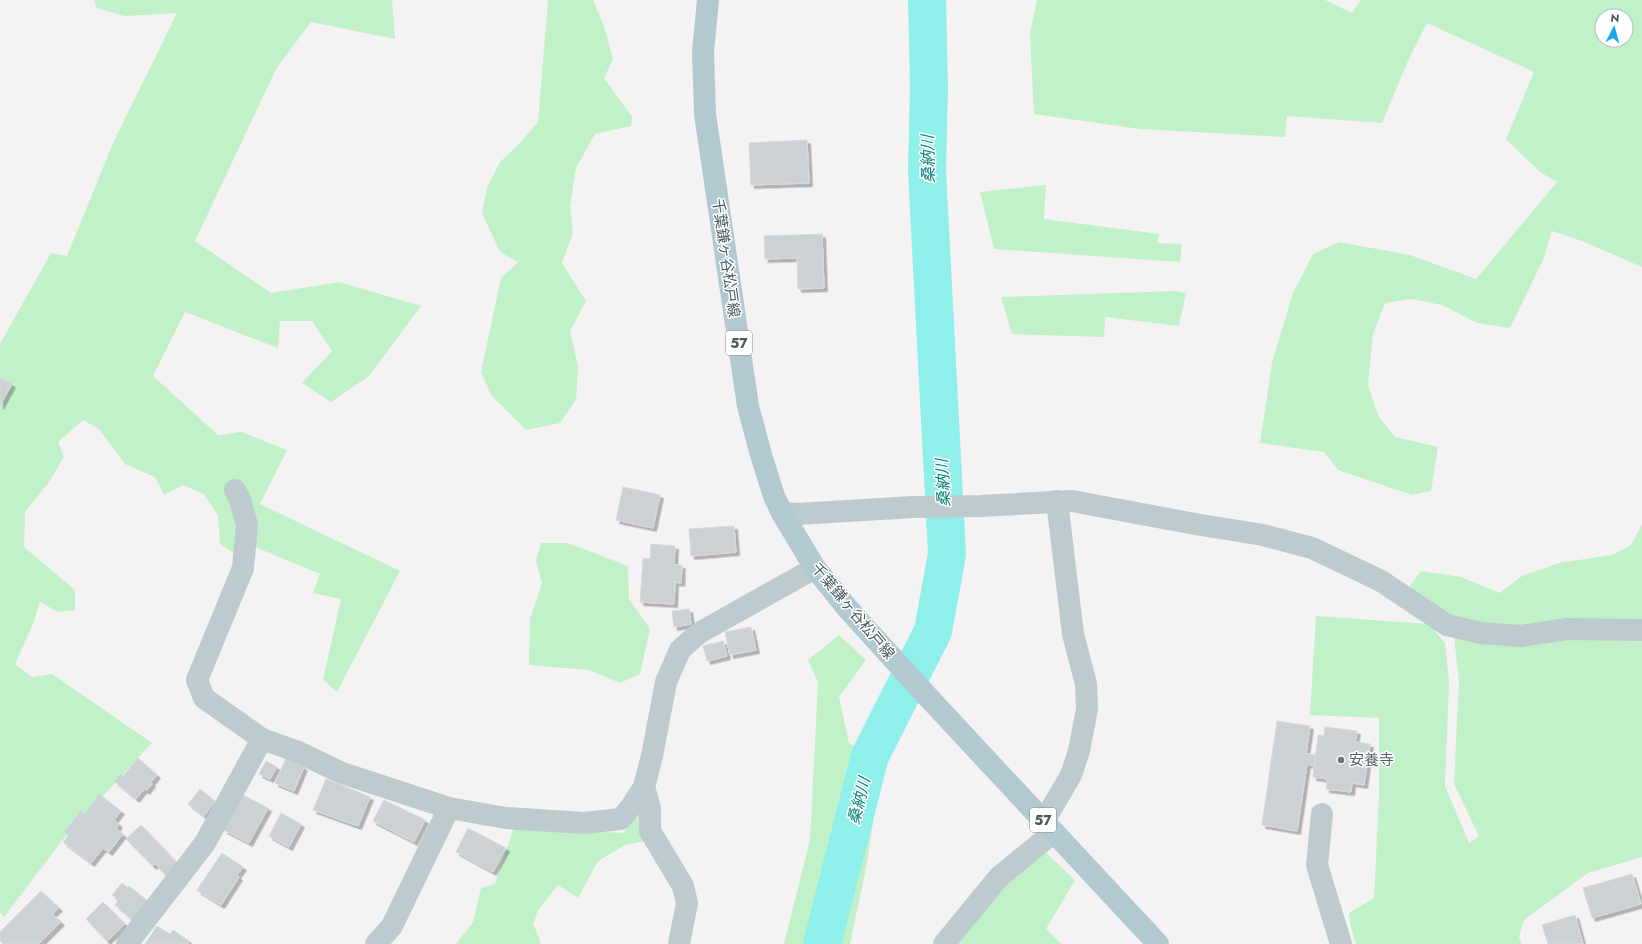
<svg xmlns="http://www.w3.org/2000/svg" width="1642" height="944" font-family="Jost,'Noto Sans JP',sans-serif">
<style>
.green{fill:#c1f1c8;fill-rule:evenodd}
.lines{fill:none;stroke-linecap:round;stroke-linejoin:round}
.river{stroke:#8eefeb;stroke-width:38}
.building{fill:#ccd1d5;stroke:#d6dade;filter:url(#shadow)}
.minor{stroke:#bdcbcf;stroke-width:22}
.major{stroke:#b2c9d1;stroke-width:22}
.worship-dot{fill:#6b7280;stroke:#fff;stroke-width:1.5}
.labels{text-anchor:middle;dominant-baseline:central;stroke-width:3;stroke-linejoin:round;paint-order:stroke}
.shield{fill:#fff;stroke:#808c90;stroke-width:1}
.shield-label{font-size:14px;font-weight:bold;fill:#495b61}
.street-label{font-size:15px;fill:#495b61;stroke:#fff}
.worship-label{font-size:15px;fill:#5b616d;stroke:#fff;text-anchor:start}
.water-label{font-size:16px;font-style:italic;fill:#0b837e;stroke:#fff}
</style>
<defs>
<filter id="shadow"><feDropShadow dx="3.5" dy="3.5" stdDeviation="0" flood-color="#0004"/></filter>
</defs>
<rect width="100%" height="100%" fill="#f5f2f3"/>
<g class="green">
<polygon points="94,0 392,0 395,39 311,22 276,69 195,241 271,293 339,282 421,306 369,376 331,402 302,383 332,351 312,321 280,321 278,348 185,312 153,376 218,435 241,432 287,450 260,504 400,571 337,692 323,680 341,599 313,593 320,574 253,546 243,559 220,544 218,516 204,494 183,485 164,495 155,477 125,464 99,429 83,420 58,442 64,457 49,482 25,512 24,547 75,590 75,610 58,612 40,602 33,624 15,664 32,677 52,674 152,743 64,838 4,917 0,912 0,344 51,253 67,256 113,143 177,13 124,16 97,8"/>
<polygon points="548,0 593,0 604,26 613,59 604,78 632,117 631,126 595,134 576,168 570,207 573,233 562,263 586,301 570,331 578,366 576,400 560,423 526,430 491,395 481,372 501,278 518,262 500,252 482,213 487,188 500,162 520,143 538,122"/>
<path d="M1037,0H1325L1352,13L1361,0H1642V267L1582,241L1552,231L1543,260L1510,328L1477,323L1442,305L1411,299L1385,303L1373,334L1368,386L1379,417L1395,437L1438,447L1431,491L1412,495L1338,470L1324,452L1260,443L1272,363L1293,293L1313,254L1339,242L1410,255L1476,279L1557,182L1540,172L1506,139L1534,72L1427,23L1407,63L1382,123L1287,116L1285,137L1140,129L1034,114L1030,33ZM1602,16H1626V40H1602Z"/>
<polygon points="1046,185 1044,219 1159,234 1157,243 1182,244 1180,262 994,249 980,192"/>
<polygon points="1175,291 1186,293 1179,326 1105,317 1104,337 1012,334 1001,297"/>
<polygon points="1642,524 1642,627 1520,631 1453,622 1421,600 1410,586 1421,571 1461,577 1500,593 1522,576 1559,563 1612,555 1631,545"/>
<polygon points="541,543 568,543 628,566 629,599 650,629 640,674 620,683 589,670 529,665 530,619 542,583 536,561"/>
<polygon points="1316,616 1429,624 1445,643 1449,682 1445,786 1469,843 1479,836 1454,784 1459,682 1454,637 1642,635 1642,857 1588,873 1524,920 1519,937 1522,944 1356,944 1351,927 1349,913 1374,898 1379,796 1379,718 1310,715"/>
<polygon points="839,635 866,660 839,697 849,743 870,756 881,772 866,868 850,944 784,944 810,840 818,682 808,660"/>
<polygon points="640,814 646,841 625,845 598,861 578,898 558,885 539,909 533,923 541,944 456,944 473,922 481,888 495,884 514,827 623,833"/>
<polygon points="1044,851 1075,880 1046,929 1061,944 951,944 1003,879"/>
</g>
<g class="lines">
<polyline class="river" points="822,944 870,756 933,631 947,554 927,171 929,87 927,0"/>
</g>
<g class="building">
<polygon points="807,140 809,183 751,185 749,143"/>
<polygon points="822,234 824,288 798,289 797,258 765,259 764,236"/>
<polygon points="0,378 12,384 0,406"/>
<polygon points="623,487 660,495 653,528 616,520"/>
<polygon points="734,526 736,552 691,556 689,529"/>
<polygon points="651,544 675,546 674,565 682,565 681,583 675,582 674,604 640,602 643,558 650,559"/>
<polygon points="689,609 691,624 674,627 672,611"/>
<polygon points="751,627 756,650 730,655 725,632"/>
<polygon points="723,641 727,656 707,661 703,646"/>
<polygon points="1277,721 1310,726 1306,754 1316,755 1314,766 1307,764 1297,831 1262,825"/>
<polygon points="1325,727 1357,731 1355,742 1370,744 1364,785 1352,783 1351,792 1326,789 1327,779 1313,777 1318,735 1324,736"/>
<polygon points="138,758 157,775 151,782 152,784 146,791 144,789 136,799 114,781 121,774 123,776"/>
<polygon points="286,758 304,767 294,791 275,783"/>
<polygon points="266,761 277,767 270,779 259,774"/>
<polygon points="326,779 370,797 358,826 313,810"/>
<polygon points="200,789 215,801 204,816 188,804"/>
<polygon points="99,794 121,811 114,820 119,824 116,829 123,834 109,852 103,848 91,863 63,842 69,835 64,832 81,811 85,814"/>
<polygon points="243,795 268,808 249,843 224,830"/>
<polygon points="384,800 425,820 414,842 373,821"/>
<polygon points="281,813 301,824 289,847 269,836"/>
<polygon points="141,825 179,865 167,876 155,864 153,866 126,839"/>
<polygon points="468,828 506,848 493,872 456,852"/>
<polygon points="222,853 243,867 237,875 239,877 221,905 197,890"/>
<polygon points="1632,874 1641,904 1592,918 1583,888"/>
<polygon points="122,883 128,888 129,886 148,901 133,920 115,905 119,900 112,895"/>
<polygon points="41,891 59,908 52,914 61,922 39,944 3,944 0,941 0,932"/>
<polygon points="103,902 125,924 107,941 86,919"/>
<polygon points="1575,915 1583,944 1548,944 1542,925"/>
<polygon points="157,926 170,934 173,930 189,941 188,944 145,944"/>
</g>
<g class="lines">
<g class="minor">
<polyline points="235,490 240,500 247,525 243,568 197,680 204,698 262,739"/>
<polyline points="782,513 798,514 913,507 981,506 1072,501 1195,524 1263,535 1312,548 1381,581 1447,625 1481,633 1520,636 1568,629 1642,630"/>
<polyline points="644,787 650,808 650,831 683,886 687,903 679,944"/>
<polyline points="1322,814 1317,865 1341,944"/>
<polyline points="1044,821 1071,775 1079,751 1087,709 1086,684 1073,634 1057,501"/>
<polyline points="127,944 205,843 262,739 296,751 342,773 449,808 506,818 584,823 621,819 631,807 644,787 652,756 666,682 680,650 699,633 815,568"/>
<polyline points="376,944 392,926 449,808"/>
<polyline points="944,944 999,877 1054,832"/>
</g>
<polyline class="major" points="708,0 703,52 705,114 748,406 761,455 774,496 782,513 815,568 848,609 928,697 1158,944"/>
</g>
<circle class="worship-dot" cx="1341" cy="760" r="4"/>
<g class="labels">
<g class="shield">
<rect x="726" y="331" width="26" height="24" rx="3"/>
<rect x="1030" y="808" width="26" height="24" rx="3"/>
</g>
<g class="shield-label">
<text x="739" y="343">57</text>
<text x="1043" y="820">57</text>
</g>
<g class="street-label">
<text transform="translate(726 258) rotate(82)">千葉鎌ヶ谷松戸線</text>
<text transform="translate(853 611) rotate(50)">千葉鎌ヶ谷松戸線</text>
</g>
<g class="worship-label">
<text x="1349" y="760">安養寺</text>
</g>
<g class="water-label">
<text transform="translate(928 159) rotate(-91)">桑納川</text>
<text transform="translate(943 483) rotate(-93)">桑納川</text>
<text transform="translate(859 801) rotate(-76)">桑納川</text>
</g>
</g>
<g transform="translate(1614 28) rotate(6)"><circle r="19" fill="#ffffff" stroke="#b6bdc0"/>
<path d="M0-3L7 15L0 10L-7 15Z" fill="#16a8eb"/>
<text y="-6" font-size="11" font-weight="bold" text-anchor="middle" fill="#495b61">N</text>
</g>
</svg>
